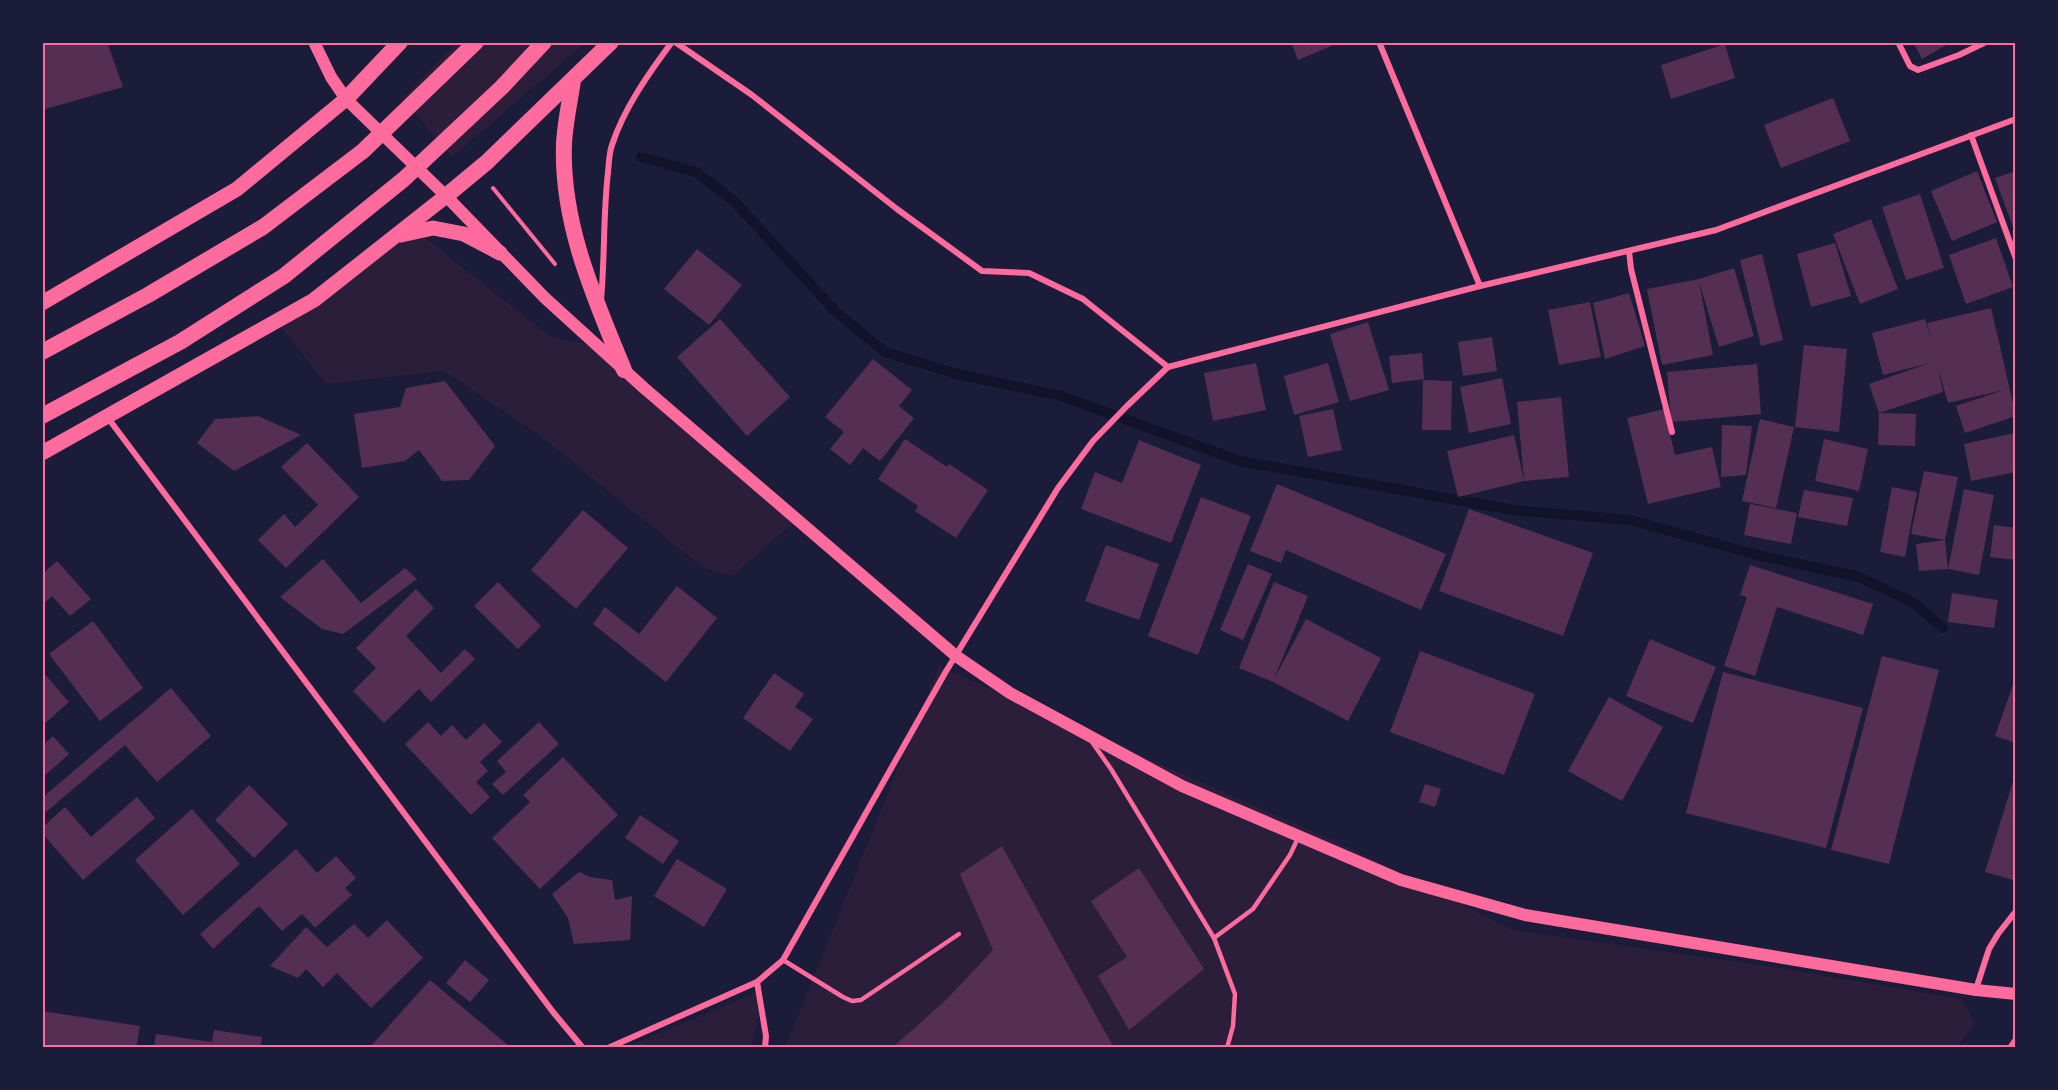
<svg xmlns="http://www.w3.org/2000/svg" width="2058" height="1090" font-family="'Golos Text',sans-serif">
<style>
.green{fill:#2a1e3b}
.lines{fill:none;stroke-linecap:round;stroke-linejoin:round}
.stream{stroke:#12122b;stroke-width:10}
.building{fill:#542f53}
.path{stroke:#ff6b9d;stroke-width:4}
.service{stroke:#ff6b9d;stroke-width:4.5}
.minor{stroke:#ff6b9d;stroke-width:6}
.secondary{stroke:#ff6b9d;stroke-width:12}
.primary{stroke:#ff6b9d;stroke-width:15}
.trunk{stroke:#ff6b9d;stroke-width:16}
.neatline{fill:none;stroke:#ff6b9d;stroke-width:2}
</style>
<rect width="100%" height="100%" fill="#1b1b3a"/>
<g class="green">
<polygon points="457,42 586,42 452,157 402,98"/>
<polygon points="414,229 551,337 587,344 795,522 732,576 702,567 539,435 444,371 326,384 281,327"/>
<polygon points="939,666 1344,845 1513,930 1767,966 1962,999 1976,1024 1956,1048 785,1048"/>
<polygon points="755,993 760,994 762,998 751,1048 624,1048"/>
</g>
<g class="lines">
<polyline class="stream" points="641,157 696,172 734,201 835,311 885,352 957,374 1061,396 1240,461 1513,510 1630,520 1754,554 1859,577 1914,603 1943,628"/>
</g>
<g class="building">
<polygon points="42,42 107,42 123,87 42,110"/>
<polygon points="1291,42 1341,42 1298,60"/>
<polygon points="1913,42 1946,42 1948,44 1922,59"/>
<polygon points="1725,44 1735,78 1671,99 1661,65"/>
<polygon points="1833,98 1850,141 1781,168 1764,125"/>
<polygon points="1977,171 1997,222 1952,241 1931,191"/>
<polygon points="2016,171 2016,235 1995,178"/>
<polygon points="1920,194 1944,268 1906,280 1882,207"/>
<polygon points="1871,219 1898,289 1860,304 1833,234"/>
<polygon points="1996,238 2013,287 1966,304 1949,255"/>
<polygon points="1835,243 1851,296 1811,307 1797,254"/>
<polygon points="697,249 742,285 709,325 664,289"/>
<polygon points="1762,254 1783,340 1761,346 1740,260"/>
<polygon points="1734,268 1754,336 1719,347 1699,282 1713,355 1662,365 1647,289 1699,279"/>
<polygon points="1629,293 1645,346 1605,359 1593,303"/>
<polygon points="1590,302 1601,357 1559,365 1548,310"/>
<polygon points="1991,308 2016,416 1965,433 1956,406 2004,390 1948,403 1938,369 1943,392 1879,413 1869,384 1930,363 1883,375 1872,333 1925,319 1931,341 1927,323"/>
<polygon points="720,319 790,397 747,436 677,357"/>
<polygon points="1368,322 1389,390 1350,401 1330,334"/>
<polygon points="1492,337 1497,371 1463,376 1458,342"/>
<polygon points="1804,345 1847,349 1839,432 1795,427"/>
<polygon points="1422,353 1424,379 1392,383 1389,356"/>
<polygon points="873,359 912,390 899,406 914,418 880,461 863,448 850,465 830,449 844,432 825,417"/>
<polygon points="1256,363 1266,410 1213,421 1204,373"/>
<polygon points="1328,363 1339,402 1294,415 1284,376"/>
<polygon points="1757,364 1761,414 1671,422 1667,372"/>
<polygon points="1502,378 1511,424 1469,433 1460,387"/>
<polygon points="1423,380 1452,381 1451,430 1422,430"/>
<polygon points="445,381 495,446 469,480 442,481 419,450 405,461 362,468 354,414 400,407 406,388"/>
<polygon points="1561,397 1569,477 1524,481 1517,402"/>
<polygon points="1333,409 1342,450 1308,457 1299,416"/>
<polygon points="1664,409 1675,455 1712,447 1721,487 1648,504 1627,418"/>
<polygon points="1879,413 1916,414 1915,446 1878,445"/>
<polygon points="258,416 301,435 234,471 197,443 215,419"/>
<polygon points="1760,419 1794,427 1776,508 1742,501"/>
<polygon points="1722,425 1752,426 1746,475 1721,477"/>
<polygon points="2015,433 2016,472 1971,481 1964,444"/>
<polygon points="1514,435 1524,481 1458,497 1447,451"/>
<polygon points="905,439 947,467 949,464 988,490 956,538 915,511 918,506 878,479"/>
<polygon points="1824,439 1868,449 1859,491 1815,481"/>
<polygon points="1139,440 1201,465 1171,543 1081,509 1095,472 1122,483"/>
<polygon points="307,443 359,497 286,568 258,540 284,514 295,527 318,505 281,467"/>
<polygon points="1924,471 1958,477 1945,540 1911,534"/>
<polygon points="1277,484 1446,554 1421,610 1286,550 1281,563 1250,551"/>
<polygon points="1892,487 1917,492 1905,557 1880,552"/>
<polygon points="1964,489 1994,495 1979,575 1948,569"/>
<polygon points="1804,490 1853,498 1847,526 1798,517"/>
<polygon points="1201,497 1251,516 1198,655 1148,636"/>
<polygon points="1750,504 1797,513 1791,544 1744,535"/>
<polygon points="1469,509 1593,553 1563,636 1439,591"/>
<polygon points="583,510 628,548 576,609 531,570"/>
<polygon points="1994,525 2016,528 2016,560 1990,557"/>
<polygon points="1945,540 1948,569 1919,571 1916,544"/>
<polygon points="1106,545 1159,564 1139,620 1085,601"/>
<polygon points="323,559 361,603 405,568 417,579 343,634 322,629 280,597"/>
<polygon points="57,561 91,599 70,616 52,596 42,605 42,574"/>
<polygon points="1248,564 1272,574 1243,640 1220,630"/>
<polygon points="1750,565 1873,604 1863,635 1777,607 1755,676 1724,666 1747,597 1740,595"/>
<polygon points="498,582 541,626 518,649 474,606"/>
<polygon points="1274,582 1308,596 1274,679 1306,619 1381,658 1348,721 1273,682 1239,668"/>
<polygon points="677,586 717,618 666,682 593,624 605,607 639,634"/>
<polygon points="416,589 434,608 406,636 441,673 465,649 475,659 431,702 419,689 384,723 353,691 376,668 356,648"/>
<polygon points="1952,593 1998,600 1994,628 1948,622"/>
<polygon points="93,621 143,688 100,721 49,654"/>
<polygon points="1650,639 1716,667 1693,723 1626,696"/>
<polygon points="1420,651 1535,694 1504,775 1390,732"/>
<polygon points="1882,656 1939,670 1889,864 1831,850"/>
<polygon points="42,671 69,702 42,726"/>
<polygon points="1723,672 1863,708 1826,848 1686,813"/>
<polygon points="774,673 804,694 795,707 813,719 790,751 743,718"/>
<polygon points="2016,676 2016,743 1995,736"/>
<polygon points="171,688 211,736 157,782 125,745 46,812 42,807 42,798"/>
<polygon points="1609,697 1663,727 1622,801 1568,771"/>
<polygon points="428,722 441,736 452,725 466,740 484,723 502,742 480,762 488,771 476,782 490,797 471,815 405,744"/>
<polygon points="539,722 559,744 503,795 492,784 506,772 497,761"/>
<polygon points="53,736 69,754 42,778 42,746"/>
<polygon points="563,757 618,815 540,889 492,838 530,802 523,795"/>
<polygon points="2016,772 2016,881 1985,872"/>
<polygon points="1425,784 1441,789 1435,807 1419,802"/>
<polygon points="249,785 288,824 254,858 215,820"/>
<polygon points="137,797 155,818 83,880 42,833 42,828 65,807 91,837"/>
<polygon points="192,809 240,864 183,915 135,860"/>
<polygon points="640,815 679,841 663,864 625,838"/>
<polygon points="1002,846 1113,1046 1111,1048 892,1048 947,999 993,950 960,874"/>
<polygon points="296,849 317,873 336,856 356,878 345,888 352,895 315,928 302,914 282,931 259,906 213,949 200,934"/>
<polygon points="677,859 727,889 704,927 654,896"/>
<polygon points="1139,868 1204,969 1129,1030 1098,976 1127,957 1091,901"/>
<polygon points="579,872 590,877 612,880 615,900 632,896 630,940 574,944 568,918 552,894"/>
<polygon points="387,920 423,958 371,1008 337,973 323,987 306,969 298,978 270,966 306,927 327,947 354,924 368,938"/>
<polygon points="465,960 489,980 470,1002 446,983"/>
<polygon points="430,980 509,1046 509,1048 369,1048"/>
<polygon points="42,1011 140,1026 136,1048 42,1048"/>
<polygon points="214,1030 262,1037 260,1048 154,1048 156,1034 212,1042"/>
</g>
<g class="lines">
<polyline class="path" points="493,188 555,264"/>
<g class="service">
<polyline points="1092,742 1111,769 1214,938 1235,994 1233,1026 1227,1048"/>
<polyline points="1214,938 1253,909 1290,855 1298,838"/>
<polyline points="783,960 843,997 852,1001 861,1000 959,934"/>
<polyline points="2009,1048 2016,1038"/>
</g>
<g class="minor">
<polyline points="675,42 752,95 897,209 982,271 1029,273 1083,299 1168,367"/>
<polyline points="1379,42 1480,286"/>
<polyline points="1898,42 1910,66 1918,70 1959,55 1986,42"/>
<polyline points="1971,135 2016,259"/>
<polyline points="1629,251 1631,269 1672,432"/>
<path d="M601,300C605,257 603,215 608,172C609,163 609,153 612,145C624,108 649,73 672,42"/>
<polyline points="108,418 553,1012 583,1048"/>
<polyline points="757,982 766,1036 765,1048"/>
<polyline points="1976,989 1989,949 1998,934 2016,911"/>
<polyline points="608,1048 757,982 783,960 945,673 1058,488 1093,441 1127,406 1168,367 1480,286 1716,230 2016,119"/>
</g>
<polyline class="secondary" points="314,42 331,77 346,99 446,196 545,298 644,388 956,656 1010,693 1182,786 1401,880 1525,915 1976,990 2016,994"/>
<g class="primary">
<polyline points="401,235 433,228 464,234 500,253"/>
<polyline points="42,303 237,189 346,99"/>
<polyline points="42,453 314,300 446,196"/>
</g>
<g class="trunk">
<path d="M573,80C570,101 565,123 564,144C561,224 595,299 624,370"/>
<polyline points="346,99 400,42"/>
<polyline points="446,196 487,162 611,42"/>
<polyline points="42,352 148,295 263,227 363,151 476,42"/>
<polyline points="42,416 180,342 284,276 404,179 502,87 544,42"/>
</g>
</g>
<rect width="2058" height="1090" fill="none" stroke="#1b1b3a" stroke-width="87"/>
<rect x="44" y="44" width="1970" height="1002" class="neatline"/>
</svg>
